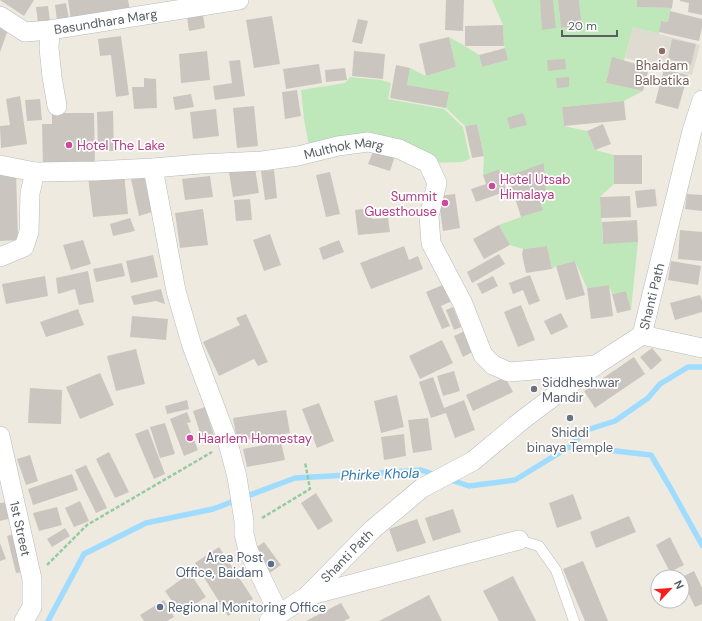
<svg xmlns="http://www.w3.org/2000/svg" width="702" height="621" font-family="'DM Sans',sans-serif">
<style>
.education{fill:#e0dbd1}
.green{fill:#bee8ba}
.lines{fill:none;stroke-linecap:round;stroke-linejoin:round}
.stream{stroke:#9fdcff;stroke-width:5.5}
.building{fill:#cac6bf}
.lane-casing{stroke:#b6babe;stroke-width:11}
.street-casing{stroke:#b6babe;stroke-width:20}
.path{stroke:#94cba0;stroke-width:2.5;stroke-dasharray:4 2;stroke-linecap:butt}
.lane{stroke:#fff;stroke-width:10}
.street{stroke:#fff;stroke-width:19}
.education-dot{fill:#8d6e63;stroke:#fff;stroke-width:1.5}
.hotel-dot{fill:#d1479c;stroke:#fff;stroke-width:1.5}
.worship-dot{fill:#6b7280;stroke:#fff;stroke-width:1.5}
.service-dot{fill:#5c6f8a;stroke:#fff;stroke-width:1.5}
.labels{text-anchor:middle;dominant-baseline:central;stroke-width:3.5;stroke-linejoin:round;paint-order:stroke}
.street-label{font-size:13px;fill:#595e63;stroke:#fff}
.education-label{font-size:13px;fill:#785e54;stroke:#fff}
.hotel-label{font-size:13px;fill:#b23c85;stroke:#fff;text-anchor:start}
.worship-label{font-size:13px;fill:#5b616d;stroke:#fff;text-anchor:start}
.service-label{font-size:13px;fill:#4e5e75;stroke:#fff;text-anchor:end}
.water-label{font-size:14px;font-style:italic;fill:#3279af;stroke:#fff}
</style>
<rect width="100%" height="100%" fill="#eeeae0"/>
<polygon class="education" points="633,27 700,45 692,75 625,58"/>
<g class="green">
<polygon points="492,0 558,0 561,28 582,26 579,0 637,0 637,7 672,8 670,11 668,22 661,21 659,34 633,27 624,61 612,58 606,83 643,91 624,101 562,107 564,126 587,131 595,150 614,155 614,184 600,197 603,243 638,242 631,310 626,291 612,294 609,285 587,288 575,261 556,266 552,269 547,246 523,249 510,245 499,225 521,217 537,194 546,190 544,164 508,176 499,169 483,175 484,156 477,124 465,126 446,108 448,92 407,85 410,68 426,76 456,67 449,37 465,46 479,55 482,67 508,60 505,48 504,46 503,25"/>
<polygon points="350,77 381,80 391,83 388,99 444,109 463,127 470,159 462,162 431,163 402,148 309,146 304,119 301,90 345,83"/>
</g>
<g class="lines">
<g class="stream">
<polyline points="569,447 587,430 615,421 648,398 660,384 688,367 702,367"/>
<polyline points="448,479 469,486 515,480 569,447 607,450 651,455 671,489 702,545"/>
<polyline points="48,621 84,554 146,523 213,509 295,478 365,474 421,470 436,475"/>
</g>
</g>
<g class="building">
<polygon points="0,0 34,0 24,16"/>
<polygon points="68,0 128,0 130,11 71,20"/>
<polygon points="446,0 464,0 463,31 445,30"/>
<polygon points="540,0 553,0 556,28 542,30"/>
<polygon points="558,0 579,0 582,26 561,28"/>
<polygon points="637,0 673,0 672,8 637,7"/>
<polygon points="680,0 702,0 702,15 688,12 689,3 680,1"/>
<polygon points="66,3 69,19 57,21 55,5"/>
<polygon points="48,6 50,21 38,23 36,7"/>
<polygon points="670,11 702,19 702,27 699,41 659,32 661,21 668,22"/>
<polygon points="203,15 205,28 189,31 187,17"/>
<polygon points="272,16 280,64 254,68 246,20"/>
<polygon points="358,19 368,21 362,44 352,42"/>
<polygon points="503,25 504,46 465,46 465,26"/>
<polygon points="0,27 8,30 0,52"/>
<polygon points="121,36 129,95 116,97 111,55 100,56 98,39"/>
<polygon points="449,37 456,67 426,76 419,44"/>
<polygon points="672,39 696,44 691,65 668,59"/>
<polygon points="505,48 508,60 482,67 479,55"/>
<polygon points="207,51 210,80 181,83 179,54"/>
<polygon points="354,51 385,54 383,79 352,76"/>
<polygon points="612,57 643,66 642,71 648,72 643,91 606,83"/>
<polygon points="565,59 566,69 548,71 547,60"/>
<polygon points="240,60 245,96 215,100 213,86 232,83 229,61"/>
<polygon points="319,64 322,83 286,89 283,69"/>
<polygon points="396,65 410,68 407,85 449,92 446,108 390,98"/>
<polygon points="345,68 347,80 326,82 325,70"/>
<polygon points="664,69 688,75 678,109 655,103"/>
<polygon points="569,77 569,87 557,88 556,78"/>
<polygon points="144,78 156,79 157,108 134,109 132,87 144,87"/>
<polygon points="297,90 301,116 285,119 282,92"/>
<polygon points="191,94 194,107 175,110 173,97"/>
<polygon points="20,96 27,144 1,148 0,126 10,125 6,99"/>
<polygon points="40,99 42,120 27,121 25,100"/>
<polygon points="624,101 626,120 564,126 562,107"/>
<polygon points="254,106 258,146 237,148 233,108"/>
<polygon points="216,109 219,136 193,139 190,112"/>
<polygon points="113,111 114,151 98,151 97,112"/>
<polygon points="52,113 94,113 95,166 43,167 42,124 52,124"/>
<polygon points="523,113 527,125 510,129 507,118"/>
<polygon points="477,124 484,156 472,158 465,126"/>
<polygon points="603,124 611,144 595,150 587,131"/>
<polygon points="374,149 395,156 390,171 368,164"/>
<rect x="614" y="155" width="28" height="29"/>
<polygon points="544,163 546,191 537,194 543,210 521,217 508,176"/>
<polygon points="255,168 259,193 233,197 229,172"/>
<polygon points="499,169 507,191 476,202 471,189 486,184 483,175"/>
<polygon points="0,170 16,170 18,240 0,241"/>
<polygon points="274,170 277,198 265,200 261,171"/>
<polygon points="330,172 340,214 326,217 316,175"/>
<polygon points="124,173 128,214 93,217 88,177"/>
<polygon points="144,176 152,212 139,216 131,179"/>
<polygon points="210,176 213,197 185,200 182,179"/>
<polygon points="655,189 657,206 637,208 635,191"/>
<polygon points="455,194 460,228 443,231 438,196"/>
<polygon points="687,194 702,195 702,211 685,209"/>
<polygon points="630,196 631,217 601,218 600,197"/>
<polygon points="250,199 252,220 236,221 234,200"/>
<polygon points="371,208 372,219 388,218 390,232 358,235 355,210"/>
<polygon points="203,209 208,245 180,248 175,213"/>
<polygon points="130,218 135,231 113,236 110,224"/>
<polygon points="637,220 638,242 603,244 602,222"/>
<polygon points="499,225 510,245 484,259 473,239"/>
<polygon points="680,230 702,232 702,261 678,259"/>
<polygon points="270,234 281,265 264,271 253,240"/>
<polygon points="83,240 91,264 71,270 63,245"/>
<polygon points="339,240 344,252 323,260 319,248"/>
<polygon points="404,246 409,260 418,256 423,269 371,289 360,263"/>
<polygon points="547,246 552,269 526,273 522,254 523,249"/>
<polygon points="499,254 505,264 472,283 467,272"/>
<polygon points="153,255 158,277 131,283 126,261"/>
<polygon points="575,261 585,295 566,300 556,266"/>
<polygon points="671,261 701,266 698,285 668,280"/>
<polygon points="122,263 125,276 96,282 93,269"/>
<polygon points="88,271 94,302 79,305 75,289 58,294 56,278"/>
<polygon points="530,275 540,301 529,305 523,290 513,294 509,283"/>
<polygon points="45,276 48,296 6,304 2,284"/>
<polygon points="493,276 498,286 482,294 477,284"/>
<polygon points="445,284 452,301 441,306 450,326 442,329 426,292"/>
<polygon points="609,285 613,316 591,319 587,288"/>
<polygon points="161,289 165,304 156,301 134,305 131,296"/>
<polygon points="626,291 631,310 617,313 612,294"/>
<polygon points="700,295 702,301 702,312 675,320 670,303"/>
<polygon points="521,305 535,340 518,347 504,312"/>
<polygon points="453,307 461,327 454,330 446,310"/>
<polygon points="78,309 84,325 46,337 40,322"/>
<polygon points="561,313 568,327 551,335 544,321"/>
<polygon points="246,314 268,362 258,366 254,359 219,376 203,342 240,325 236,318"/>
<polygon points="132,316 168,319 166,340 130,337"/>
<polygon points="465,331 474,351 463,357 454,336"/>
<polygon points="442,340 453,363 420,379 409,356"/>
<polygon points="652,348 662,360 651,370 640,357"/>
<polygon points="136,349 145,384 116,391 107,356"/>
<polygon points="634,357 645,374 595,408 584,391"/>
<polygon points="454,371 460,391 443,396 437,376"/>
<polygon points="100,373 114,405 80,419 66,387"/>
<polygon points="433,377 444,408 464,400 475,430 455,438 446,413 431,418 419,382"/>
<polygon points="505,377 513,392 473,411 466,395"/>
<polygon points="30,388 62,390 61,424 28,423"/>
<polygon points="397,395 404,427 381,433 374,401"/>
<polygon points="187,400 189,409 167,414 165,406"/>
<polygon points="319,403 334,441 317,448 302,409"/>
<polygon points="205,407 215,439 203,442 193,411"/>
<polygon points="286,410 290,433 237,441 233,418"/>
<polygon points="187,412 191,422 187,423 198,450 184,456 170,419"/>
<polygon points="428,418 432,450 413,453 408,420"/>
<polygon points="165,423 175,454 160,458 150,427"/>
<polygon points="148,429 165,474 154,479 135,434"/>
<polygon points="404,434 406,456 384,460 381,437"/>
<polygon points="281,442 285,460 247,467 243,449"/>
<polygon points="109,452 129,492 115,498 96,459"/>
<polygon points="30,455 38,481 26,485 17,459"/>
<polygon points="86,465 107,508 96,513 75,470"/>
<polygon points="72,474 78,490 33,505 28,489"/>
<polygon points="316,493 333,521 318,530 301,503"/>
<polygon points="573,494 582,519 557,528 549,503"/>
<polygon points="80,501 89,521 74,527 65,508"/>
<polygon points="8,502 12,518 0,521 0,503"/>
<polygon points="57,507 62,525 39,531 33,513"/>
<polygon points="453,509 461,532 433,541 425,518"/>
<polygon points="629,516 636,532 596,548 590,532"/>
<polygon points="417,519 426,543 397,552 389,529"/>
<polygon points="65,528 70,536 52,547 47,539"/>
<polygon points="14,534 23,572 16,573 7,536"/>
<polygon points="670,537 684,565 670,572 656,545"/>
<polygon points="264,542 281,565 267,575 251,551"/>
<polygon points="0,543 6,559 0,561"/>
<polygon points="219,547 253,599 228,616 195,563"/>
<polygon points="583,561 608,621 585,621 563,569"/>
<polygon points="694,571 702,588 702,604 695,607 682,580 682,577"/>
<polygon points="190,573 206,597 181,614 165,591"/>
<polygon points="513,576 536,621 499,621 483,591"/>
<polygon points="429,595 442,621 379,621"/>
<polygon points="164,600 174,617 167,621 144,621 140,615"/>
<polygon points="341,603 350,618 344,621 306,621"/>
</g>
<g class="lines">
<g class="lane-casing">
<polyline id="lane" points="519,540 539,546 556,570 574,621"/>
</g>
<g class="street-casing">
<g id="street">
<path id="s1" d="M0,16L25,32L50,30L239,0"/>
<polyline points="50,30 49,48 52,77 57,106"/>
<polyline points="0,165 35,172"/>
<polyline points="153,168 176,291 192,346 227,439 237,477 244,521 244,534 248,550 279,614"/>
<path id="s2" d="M0,257L24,247L29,232L30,193L35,172L94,171L153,168L200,164L262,161L298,156L338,146L368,142L399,149L428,163L437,183L429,216L431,243L463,304L483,355L493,365L509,372L596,365"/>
<polyline points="642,335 702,348"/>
<path id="s3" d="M0,436L32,579V607L24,621"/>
<polyline points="307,596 519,540"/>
<path id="s4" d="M269,621L307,596L373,529L422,488L473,461L521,421L566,387L596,365L642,335L692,131L702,100"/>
</g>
</g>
<g class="path">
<polyline points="262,518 310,489 305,462"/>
<polyline points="47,565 87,525 212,452"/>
</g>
<use href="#lane" class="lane"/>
<use href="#street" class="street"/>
</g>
<circle class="education-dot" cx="662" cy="51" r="4"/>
<g class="hotel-dot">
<circle cx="69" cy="145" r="4"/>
<circle cx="492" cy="186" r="4"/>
<circle cx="445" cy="203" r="4"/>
<circle cx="190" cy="438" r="4"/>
</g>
<g class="worship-dot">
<circle cx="534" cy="389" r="4"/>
<circle cx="570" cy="418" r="4"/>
</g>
<g class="service-dot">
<circle cx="271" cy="564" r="4"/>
<circle cx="160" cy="607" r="4"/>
</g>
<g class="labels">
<g class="street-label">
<text stroke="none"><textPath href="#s1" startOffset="111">Basundhara Marg</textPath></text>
<text stroke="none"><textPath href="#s2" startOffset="413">Multhok Marg</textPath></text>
<text stroke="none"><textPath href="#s4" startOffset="512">Shanti Path</textPath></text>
<text stroke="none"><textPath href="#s3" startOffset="95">1st Street</textPath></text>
<text stroke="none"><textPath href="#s4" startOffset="102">Shanti Path</textPath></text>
</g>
<g class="education-label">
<text x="662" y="65">Bhaidam<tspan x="662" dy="15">Balbatika</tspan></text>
</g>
<g class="hotel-label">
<text x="77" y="145">Hotel The Lake</text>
<text x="500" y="179">Hotel Utsab<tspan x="500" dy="15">Himalaya</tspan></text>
<text x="437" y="196" text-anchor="end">Summit<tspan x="437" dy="15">Guesthouse</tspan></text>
<text x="198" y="438">Haarlem Homestay</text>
</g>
<g class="worship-label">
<text x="542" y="382">Siddheshwar<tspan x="542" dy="15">Mandir</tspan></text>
<text x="570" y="432" text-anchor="middle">Shiddi<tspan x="570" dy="15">binaya Temple</tspan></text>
</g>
<g class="service-label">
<text x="263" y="557">Area Post<tspan x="263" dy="15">Office, Baidam</tspan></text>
<text x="168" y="607" text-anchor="start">Regional Monitoring Office</text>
</g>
<g class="water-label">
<text transform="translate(380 474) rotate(-2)">Phirke Khola</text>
</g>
</g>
<g transform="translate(670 589) rotate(64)"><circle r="19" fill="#ffffff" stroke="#bdbfc1"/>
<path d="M0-3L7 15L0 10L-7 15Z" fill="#f61d1d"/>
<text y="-6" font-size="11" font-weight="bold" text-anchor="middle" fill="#595e63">N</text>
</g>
<path d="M562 30v6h55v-6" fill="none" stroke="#595e63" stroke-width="2"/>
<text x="568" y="30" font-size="12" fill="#595e63" stroke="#ffffff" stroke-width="3" paint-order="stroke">20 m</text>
</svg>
